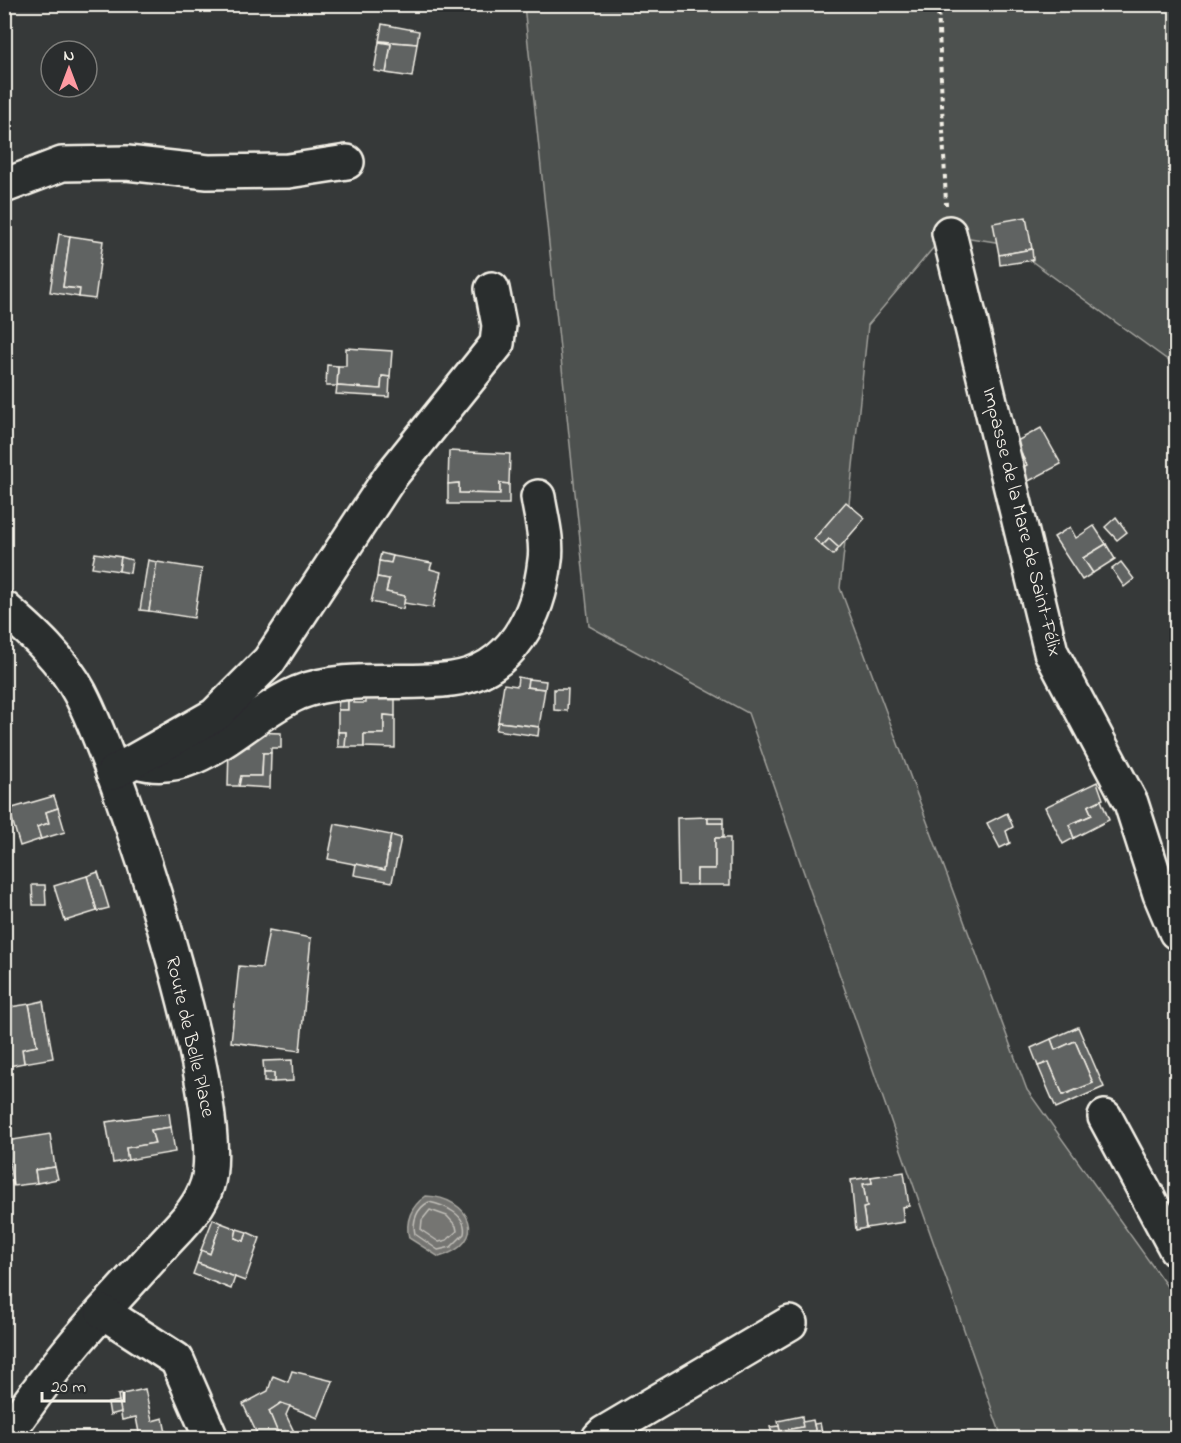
<svg xmlns="http://www.w3.org/2000/svg" width="1181" height="1443" font-family="'Indie Flower',sans-serif">
<style>
.green{fill:#4e514f;stroke:#a1a19c;stroke-width:1.5}
.water{fill:#757572;stroke:#a8a7a1;stroke-width:1.5}
.lines{fill:none;stroke-linecap:round;stroke-linejoin:round}
.shore{stroke:#c1bfb9;stroke-width:1.5}
.building{fill:#616362;stroke:#f4f1e8;stroke-width:1.5}
.minor-casing{stroke:#f4f1e8;stroke-width:38}
.path{stroke:#f4f1e8;stroke-width:4;stroke-dasharray:4.5 4.5;stroke-linecap:butt}
.minor{stroke:#2a2d2e;stroke-width:33}
.labels{text-anchor:middle;dominant-baseline:central;stroke-width:4.5;stroke-linejoin:round;paint-order:stroke}
.street-label{font-size:20px;fill:#f4f1e8;stroke:#2a2d2e}
</style>
<rect width="100%" height="100%" fill="#363939"/>
<filter id="ink" filterUnits="userSpaceOnUse"><feTurbulence type="fractalNoise" baseFrequency=".0167" numOctaves="2"/><feDisplacementMap in="SourceGraphic" scale="12" xChannelSelector="R" yChannelSelector="G"/><feConvolveMatrix kernelMatrix="1 2 1 2 8 2 1 2 1" color-interpolation-filters="sRGB"/></filter>
<g filter="url(#ink)">
<polygon class="green" points="524,5 1176,5 1176,366 1008,244 945,234 868,325 840,588 1027,1090 1176,1299 1176,1438 1002,1438 748,713 589,626"/>
<path class="water" d="M426,1196C470,1197 491,1242 439,1257L409,1238C405,1221 411,1206 426,1196Z"/>
<g class="lines">
<g class="shore">
<path d="M429,1202C444,1205 468,1215 464,1234L451,1247L438,1250L415,1234C412,1221 417,1208 429,1202Z"/>
<polygon points="430,1210 447,1216 456,1226 457,1231 447,1240 439,1242 421,1230 422,1220"/>
</g>
</g>
<g class="building">
<polygon points="382,24 419,31 417,44 379,41"/>
<polygon points="379,41 417,44 412,77 386,73 391,44"/>
<polygon points="379,42 391,44 386,73 374,71"/>
<polygon points="1026,217 1032,249 999,255 993,223"/>
<polygon points="59,234 70,236 63,287 80,289 79,297 50,292"/>
<polygon points="70,236 103,241 95,299 79,297 80,289 63,287"/>
<polygon points="1032,249 1033,260 1000,265 999,255"/>
<polygon points="346,348 392,351 390,377 382,376 381,389 337,386 338,366 346,366"/>
<polygon points="327,365 338,366 337,386 326,386"/>
<polygon points="382,376 390,377 389,397 336,394 337,386 381,389"/>
<polygon points="1041,428 1061,464 1025,483 1018,470 1027,465 1015,442"/>
<polygon points="449,451 510,454 509,484 500,483 500,494 459,493 459,483 448,484"/>
<polygon points="459,483 459,493 500,494 500,483 509,484 509,504 448,504 448,484"/>
<polygon points="846,502 865,518 839,548 829,539 822,546 814,539"/>
<polygon points="1116,517 1127,532 1117,540 1105,527"/>
<polygon points="1094,526 1106,544 1083,558 1093,573 1082,580 1054,537 1070,527 1076,538"/>
<polygon points="829,539 839,548 833,555 822,546"/>
<polygon points="1106,544 1115,559 1093,573 1083,558"/>
<polygon points="95,553 121,557 119,571 92,567"/>
<polygon points="381,553 393,556 391,563 379,561"/>
<polygon points="393,556 432,563 430,569 441,572 433,608 404,603 405,596 386,592 389,579 377,577 379,561 391,563"/>
<polygon points="121,557 132,560 130,573 119,571"/>
<polygon points="148,560 157,562 149,611 140,610"/>
<polygon points="157,562 202,569 194,618 149,611"/>
<polygon points="1121,562 1134,579 1124,587 1112,569"/>
<polygon points="377,577 389,579 386,592 405,596 403,609 371,602"/>
<polygon points="518,677 528,679 527,687 545,689 539,727 498,722 504,684 517,686"/>
<polygon points="528,679 546,681 545,689 527,687"/>
<polygon points="554,689 568,689 567,711 554,710"/>
<polygon points="339,696 348,696 348,710 338,710"/>
<polygon points="348,696 354,696 354,703 366,703 366,697 395,697 395,716 384,715 384,734 364,734 364,747 345,747 346,732 338,732 338,710 348,710"/>
<polygon points="384,715 395,716 395,748 364,747 364,734 384,734"/>
<polygon points="498,722 539,727 538,736 496,730"/>
<polygon points="250,732 281,733 281,748 271,748 271,753 263,753 262,776 241,776 239,786 228,786 229,747 249,747"/>
<polygon points="338,732 346,732 345,747 338,747"/>
<polygon points="263,753 271,753 270,788 239,786 241,776 262,776"/>
<polygon points="1097,782 1103,799 1088,806 1092,815 1069,825 1074,838 1063,844 1045,807"/>
<polygon points="54,796 58,808 46,812 49,823 37,827 41,839 20,846 9,809"/>
<polygon points="1101,800 1109,820 1074,838 1069,825 1092,815 1088,806"/>
<polygon points="58,808 65,832 41,839 37,827 49,823 46,812"/>
<polygon points="1007,813 1013,827 1006,831 1010,843 1000,848 987,823"/>
<polygon points="708,817 708,823 723,823 723,838 715,838 715,869 697,869 697,885 678,885 677,818"/>
<rect x="708" y="817" width="15" height="6"/>
<polygon points="335,824 391,835 385,870 328,859"/>
<polygon points="391,835 401,838 392,882 354,875 356,864 385,870"/>
<polygon points="715,838 730,838 730,885 697,885 697,869 715,869"/>
<polygon points="98,872 109,908 97,911 87,876"/>
<polygon points="87,876 97,911 65,921 54,886"/>
<polygon points="32,885 45,885 46,905 33,905"/>
<polygon points="269,930 311,938 300,1051 231,1042 239,966 262,968"/>
<polygon points="43,1001 53,1058 24,1063 22,1049 37,1046 29,1004"/>
<polygon points="29,1004 37,1046 22,1049 24,1063 4,1067 4,1008"/>
<polygon points="1078,1027 1104,1087 1056,1108 1038,1066 1049,1062 1063,1095 1093,1083 1075,1041 1055,1050 1051,1039"/>
<polygon points="1051,1039 1055,1050 1075,1041 1093,1083 1063,1095 1049,1062 1038,1066 1031,1048"/>
<polygon points="292,1060 293,1081 274,1082 274,1073 264,1073 263,1061"/>
<rect x="264" y="1073" width="10" height="9"/>
<polygon points="169,1113 171,1127 151,1130 155,1143 126,1148 128,1160 113,1163 106,1122"/>
<polygon points="171,1127 175,1152 128,1160 126,1148 155,1143 151,1130"/>
<polygon points="50,1134 55,1167 35,1170 37,1183 13,1186 6,1141"/>
<polygon points="55,1167 58,1179 37,1183 35,1170"/>
<polygon points="904,1172 909,1206 902,1207 904,1222 866,1228 863,1208 867,1207 863,1184 872,1183 871,1177"/>
<polygon points="871,1177 872,1183 863,1184 867,1207 863,1208 866,1228 856,1230 851,1180"/>
<polygon points="213,1219 221,1223 210,1254 201,1250"/>
<polygon points="221,1223 237,1229 235,1238 244,1241 247,1232 260,1238 245,1281 197,1263 201,1250 210,1254"/>
<polygon points="237,1229 247,1232 244,1241 235,1238"/>
<polygon points="197,1263 235,1277 231,1289 193,1274"/>
<polygon points="292,1371 333,1381 318,1418 281,1403 269,1411 281,1438 259,1438 243,1404 268,1391 273,1376 288,1382"/>
<polygon points="145,1389 152,1421 163,1418 167,1438 140,1438 136,1417 122,1420 118,1395"/>
<polygon points="119,1401 121,1412 110,1415 108,1403"/>
<polygon points="281,1403 290,1406 286,1415 297,1438 280,1438 269,1411"/>
<polygon points="802,1416 803,1427 780,1431 778,1421"/>
<polygon points="813,1420 817,1438 767,1438 766,1434 772,1433 770,1427 779,1426 780,1431 803,1427 802,1422"/>
<polygon points="820,1423 823,1438 817,1438 814,1424"/>
</g>
<g class="lines">
<g class="minor-casing">
<g id="minor">
<polyline points="4,186 62,164 127,163 208,172 288,171 347,162"/>
<polyline points="949,233 1051,652 1131,803 1160,894 1176,932"/>
<path d="M4,608C33,633 62,659 80,693C120,770 232,1110 207,1185C199,1210 179,1227 162,1246C134,1278 104,1309 76,1342C50,1373 27,1405 4,1438"/>
<path d="M137,761C198,780 246,715 298,693C346,674 402,686 452,679C512,671 539,615 545,560C548,541 541,517 538,497"/>
<polyline points="113,773 215,715 269,661 390,477 497,344 499,325 492,289"/>
<polyline points="1105,1117 1176,1249"/>
<polyline points="103,1312 177,1360 211,1438"/>
<polyline points="599,1438 604,1433 790,1323"/>
</g>
</g>
<polyline class="path" points="938,4 946,205"/>
<use href="#minor" class="minor"/>
</g>
</g>
<g class="labels">
<g class="street-label">
<text transform="translate(1021 522) rotate(76)">Impasse de la Mare de Saint-Félix</text>
<text transform="translate(189 1037) rotate(77)">Route de Belle Place</text>
</g>
</g>
<rect width="1181" height="1443" fill="none" stroke="#2a2d2e" stroke-width="24"/>
<rect x="12" y="12" width="1157" height="1419" fill="none" stroke="#f4f1e8" stroke-width="2" filter="url(#ink)"/>
<g transform="translate(69 69)"><circle r="28" fill="#2a2d2e" stroke="#7b7b78" stroke-width="1.5"/>
<path d="M0-4.5L10 22L0 15L-10 22Z" fill="#ff9aa2"/>
<text y="-9" font-size="16" font-weight="bold" text-anchor="middle" fill="#f4f1e8">N</text>
</g>
<path d="M42 1392v9h82v-9" fill="none" stroke="#f4f1e8" stroke-width="3"/>
<text x="51" y="1392" font-size="18" fill="#f4f1e8" stroke="#2a2d2e" stroke-width="4.5" paint-order="stroke">20 m</text>
</svg>
